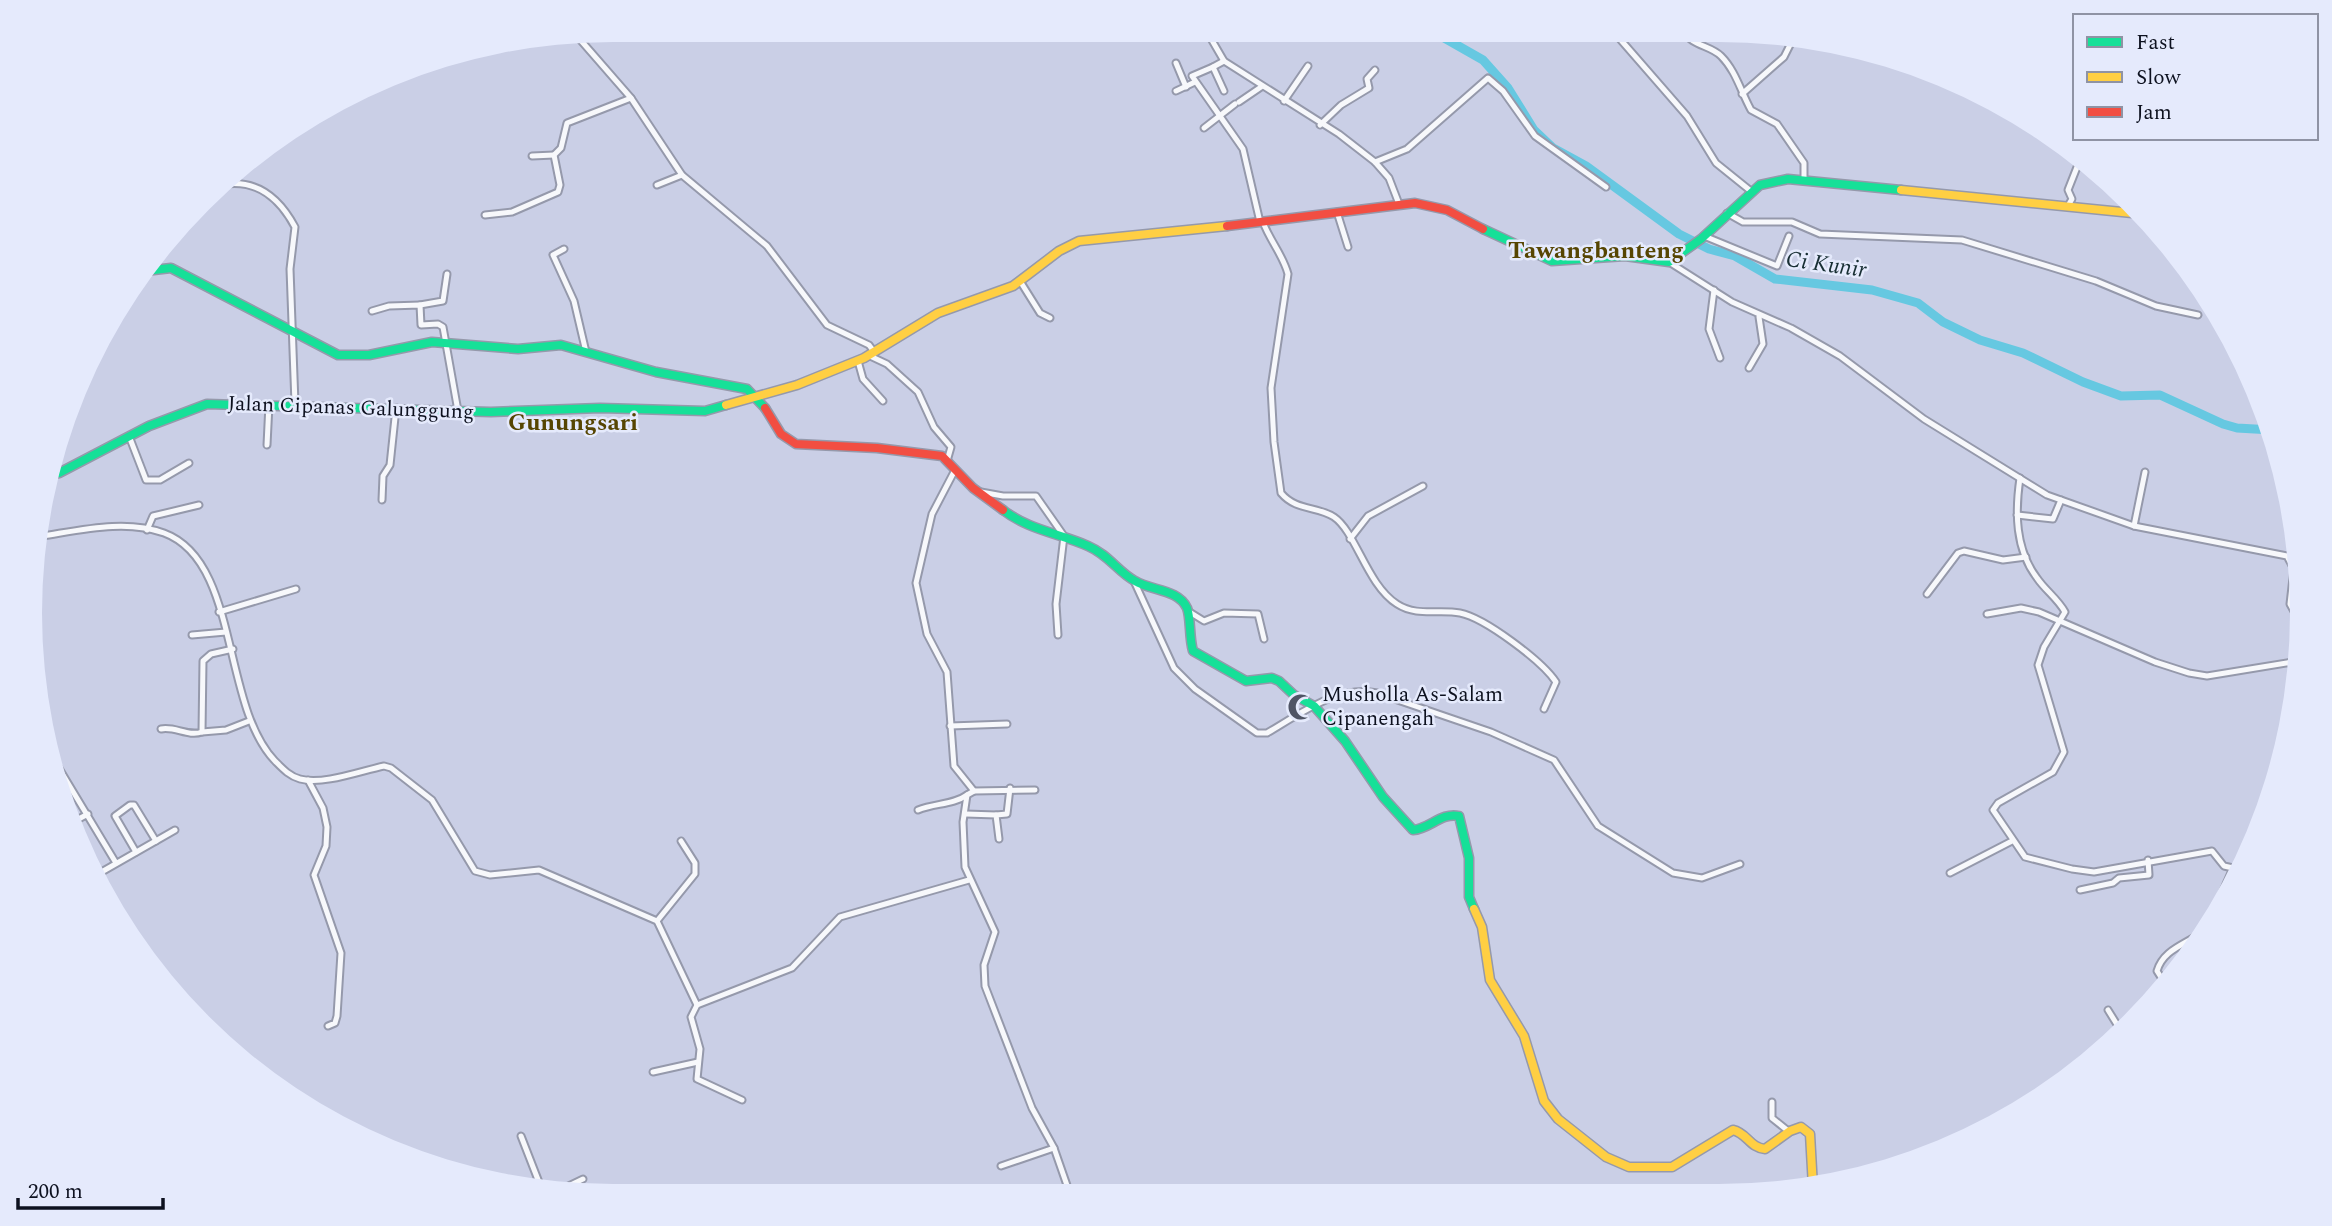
<svg xmlns="http://www.w3.org/2000/svg" width="2332" height="1226" font-family="Spectral,serif">
<style>
.lines{fill:none;stroke-linecap:round;stroke-linejoin:round}
.river{stroke:#66c8e1;stroke-width:9}
.street-casing{stroke:#9599ab;stroke-width:9}
.fast-casing{stroke:#9599ab;stroke-width:11}
.slow-casing{stroke:#9599ab;stroke-width:11}
.jam-casing{stroke:#9599ab;stroke-width:11}
.street{stroke:#f7f8fb;stroke-width:5}
.fast{stroke:#16e098;stroke-width:8}
.slow{stroke:#ffcf43;stroke-width:8}
.jam{stroke:#f24e42;stroke-width:8}
.labels{text-anchor:middle;dominant-baseline:central;stroke-width:5;stroke-linejoin:round;paint-order:stroke}
.street-label{font-size:21px;fill:#0d111f;stroke:#e5eafc}
.poi-label{font-size:21px;fill:#0d111f;stroke:#e5eafc;text-anchor:start}
.water-label{font-size:23px;font-style:italic;fill:#182f34;stroke:#e5eafc}
.quarter-label{font-size:24px;font-weight:bold;fill:#564502;stroke:#e5eafc}
</style>
<rect width="100%" height="100%" fill="#cacfe6"/>
<g class="lines">
<polyline class="river" points="1432,31 1483,60 1508,88 1534,130 1553,148 1586,166 1679,234 1709,249 1735,256 1775,279 1872,290 1918,303 1943,322 1980,340 2023,353 2083,382 2121,396 2160,395 2223,424 2237,428 2272,430"/>
<g class="street-casing">
<g id="street">
<polyline points="1206,30 1224,61 1339,134 1375,162 1389,178 1399,204"/>
<polyline points="1613,31 1687,116 1716,163 1752,192"/>
<path d="M1684,31C1691,46 1710,45 1721,56C1736,71 1741,92 1751,110L1777,124L1804,163V180"/>
<polyline points="577,36 631,98 682,175 767,246 827,325 869,345 875,353"/>
<polyline points="1176,63 1186,87"/>
<polyline points="1213,67 1192,76 1243,149 1260,222"/>
<polyline points="1176,91 1195,82"/>
<polyline points="1224,91 1213,67 1224,61"/>
<polyline points="1742,94 1784,57 1791,43"/>
<polyline points="1284,101 1308,66"/>
<polyline points="1239,102 1261,87"/>
<polyline points="1320,125 1341,105 1369,88 1367,79 1375,70"/>
<polyline points="1204,128 1235,104"/>
<polyline points="532,156 554,155"/>
<polyline points="1375,162 1407,149 1488,78 1503,91 1535,136 1606,187"/>
<path d="M226,184C259,180 280,199 295,227L290,269L295,404"/>
<polyline points="657,185 682,175"/>
<polyline points="2069,204 2072,199 2068,190 2081,157"/>
<polyline points="1337,212 1348,247"/>
<polyline points="1727,213 1743,222 1792,222 1820,234 1962,240 2096,281 2156,306 2198,315"/>
<polyline points="485,215 512,212 558,192 560,185 554,155 561,148 567,123 631,98"/>
<path d="M1263,222C1270,241 1283,255 1288,274L1271,388L1274,442L1281,493C1296,511 1317,506 1334,517C1356,532 1367,585 1397,604C1417,617 1438,609 1460,613C1485,618 1542,661 1556,682L1544,709"/>
<polyline points="1704,236 1777,266 1789,236"/>
<polyline points="564,249 553,255 574,301 586,352"/>
<polyline points="1669,262 1732,302 1791,328 1840,356 1924,419 2047,495 2134,526 2287,556 2294,569 2290,604 2300,622"/>
<polyline points="1020,281 1040,313 1050,318"/>
<polyline points="1714,290 1709,329 1720,358"/>
<polyline points="420,305 443,301 447,274"/>
<polyline points="372,311 389,306 420,305 421,325 438,324 443,327 458,411"/>
<polyline points="870,356 887,364 918,392 934,427 951,447 947,461"/>
<polyline points="858,361 863,379 883,401"/>
<polyline points="1749,368 1763,344 1759,317"/>
<polyline points="129,436 146,480 160,480 189,463"/>
<polyline points="267,445 269,404"/>
<polyline points="955,470 932,514 916,583 927,634 947,672 954,766 974,791 967,795 963,822 965,867 995,932 984,965 985,986 1032,1108 1054,1148 1069,1191 1064,1193"/>
<path d="M2020,478C2015,512 2015,549 2037,578C2045,590 2058,599 2065,612L2044,647L2038,665L2064,752L2053,772L1998,803L1993,810L2025,857L2072,869L2094,872L2212,851L2224,866L2242,870"/>
<polyline points="981,492 1003,496 1036,496 1064,536 1056,604 1058,635"/>
<polyline points="382,500 383,476 390,465 396,408"/>
<polyline points="2017,515 2053,519 2061,500"/>
<polyline points="2134,526 2145,472"/>
<polyline points="147,530 153,516 199,505"/>
<path d="M42,536C81,530 126,519 164,533C240,561 221,705 275,761C282,768 289,776 300,779C324,785 360,771 384,766L391,768L432,800L475,871L490,875L539,870L657,921L697,1005"/>
<polyline points="1350,539 1368,516 1423,486"/>
<path d="M1134,581L1174,668L1195,689L1257,733H1267C1298,715 1339,684 1377,693L1491,732L1554,760L1598,826L1673,873L1702,878L1740,864"/>
<polyline points="1927,594 1958,553 1964,551 2003,560 2026,557"/>
<polyline points="1188,611 1204,621 1224,613 1258,614 1264,639"/>
<polyline points="219,612 296,589"/>
<polyline points="1987,614 2021,608 2039,612 2155,662 2189,673 2207,676 2299,661"/>
<polyline points="192,635 226,632"/>
<polyline points="950,726 1007,724"/>
<path d="M161,729C175,726 188,737 202,732L203,661L211,654L233,649"/>
<polyline points="202,732 226,730 249,721"/>
<polyline points="57,765 116,863"/>
<polyline points="308,780 323,808 327,827 326,846 314,875 341,953 337,1016 335,1023 328,1026"/>
<polyline points="974,791 1035,790"/>
<path d="M918,810C935,803 953,805 967,795"/>
<polyline points="966,814 996,815 999,839"/>
<polyline points="996,815 1007,814 1010,788"/>
<polyline points="71,823 88,814"/>
<polyline points="136,852 115,816 130,805 134,805 156,841"/>
<polyline points="1950,873 2012,841"/>
<polyline points="98,874 175,830"/>
<polyline points="2080,890 2113,883 2119,878 2149,875 2148,860"/>
<polyline points="2213,914 2233,868"/>
<polyline points="657,921 695,874 695,863 681,841"/>
<path d="M2166,985L2157,971C2163,950 2184,945 2201,933"/>
<polyline points="2108,1010 2121,1031"/>
<polyline points="653,1072 698,1062"/>
<polyline points="742,1100 697,1079 700,1049 691,1017 697,1005 792,968 840,917 969,880"/>
<polyline points="1772,1102 1772,1118 1787,1130"/>
<polyline points="521,1136 542,1190"/>
<polyline points="1001,1166 1054,1148"/>
<polyline points="556,1192 583,1179"/>
<polyline points="594,1195 606,1192 630,1195"/>
</g>
</g>
<g class="fast-casing">
<g id="fast">
<polyline points="1483,229 1552,261 1625,256 1669,262 1701,239 1760,185 1788,179 1901,190"/>
<polyline points="145,271 171,268 338,355 369,355 432,342 518,349 561,345 656,372 747,389 765,408"/>
<polyline points="48,475 59,473 149,426 207,404 491,412 600,408 705,411 726,405"/>
<path d="M1003,510C1029,530 1058,533 1088,546C1109,555 1118,572 1135,581C1152,591 1178,589 1187,608C1191,618 1189,638 1193,651L1246,681L1272,678L1279,681L1294,695L1314,706L1345,741L1383,797L1413,830C1430,829 1441,812 1459,816L1469,858V897L1474,909"/>
</g>
</g>
<g class="slow-casing">
<g id="slow">
<polyline points="1901,190 2142,214"/>
<polyline points="726,405 797,385 864,358 938,313 1013,286 1059,251 1079,241 1227,226"/>
<path d="M1474,909L1482,927L1490,980L1524,1036L1544,1101L1558,1119L1606,1157L1629,1167H1672L1733,1130C1747,1133 1750,1148 1765,1149L1790,1131L1801,1127L1810,1134L1813,1187"/>
</g>
</g>
<g class="jam-casing">
<g id="jam">
<polyline points="1227,226 1415,203 1447,210 1483,229"/>
<polyline points="765,408 781,434 796,444 877,448 942,456 973,488 1003,510"/>
</g>
</g>
<use href="#street" class="street"/>
<use href="#fast" class="fast"/>
<use href="#slow" class="slow"/>
<use href="#jam" class="jam"/>
</g>
<defs>
<g id="mosque-bare" transform="scale(2.1)"><path d="M3.5-4.9A6 6 0 1 0 3.5 4.9A5 5 0 1 1 3.5-4.9Z" fill="#4f5465" stroke="#e5eafc" stroke-width="2.5" paint-order="stroke"/></g>
</defs>
<g fill-rule="evenodd">
<use href="#mosque-bare" x="1301" y="707"/>
</g>
<g class="labels">
<g class="street-label">
<text transform="translate(351 408) rotate(2)">Jalan Cipanas Galunggung</text>
</g>
<g class="poi-label">
<text x="1322" y="695">Musholla As-Salam<tspan x="1322" dy="24">Cipanengah</tspan></text>
</g>
<g class="water-label">
<text transform="translate(1826 265) rotate(8)">Ci Kunir</text>
</g>
<g class="quarter-label">
<text x="1596" y="251">Tawangbanteng</text>
<text x="573" y="423">Gunungsari</text>
</g>
</g>
<path d="M0 0H2332V1226H0ZM613 42H1719A571 571 0 0 1 2290 613V613A571 571 0 0 1 1719 1184H613A571 571 0 0 1 42 613V613A571 571 0 0 1 613 42Z" fill="#e5eafc" fill-rule="evenodd"/>
<rect x="2073" y="14" width="245" height="126" fill="#e5eafc" stroke="#8f93a4" stroke-width="2"/>
<rect x="2087" y="37" width="35" height="10" fill="#16e098" stroke="#8f93a4" stroke-width="2"/>
<text x="2136" y="49" font-size="21" fill="#0d111f">Fast</text>
<rect x="2087" y="72" width="35" height="10" fill="#ffcf43" stroke="#8f93a4" stroke-width="2"/>
<text x="2136" y="84" font-size="21" fill="#0d111f">Slow</text>
<rect x="2087" y="107" width="35" height="10" fill="#f24e42" stroke="#8f93a4" stroke-width="2"/>
<text x="2136" y="119" font-size="21" fill="#0d111f">Jam</text>
<path d="M18 1198v10h145v-10" fill="none" stroke="#0d111f" stroke-width="3.5"/>
<text x="28" y="1198" font-size="21" fill="#0d111f" stroke="#e5eafc" stroke-width="5" paint-order="stroke">200 m</text>
</svg>
